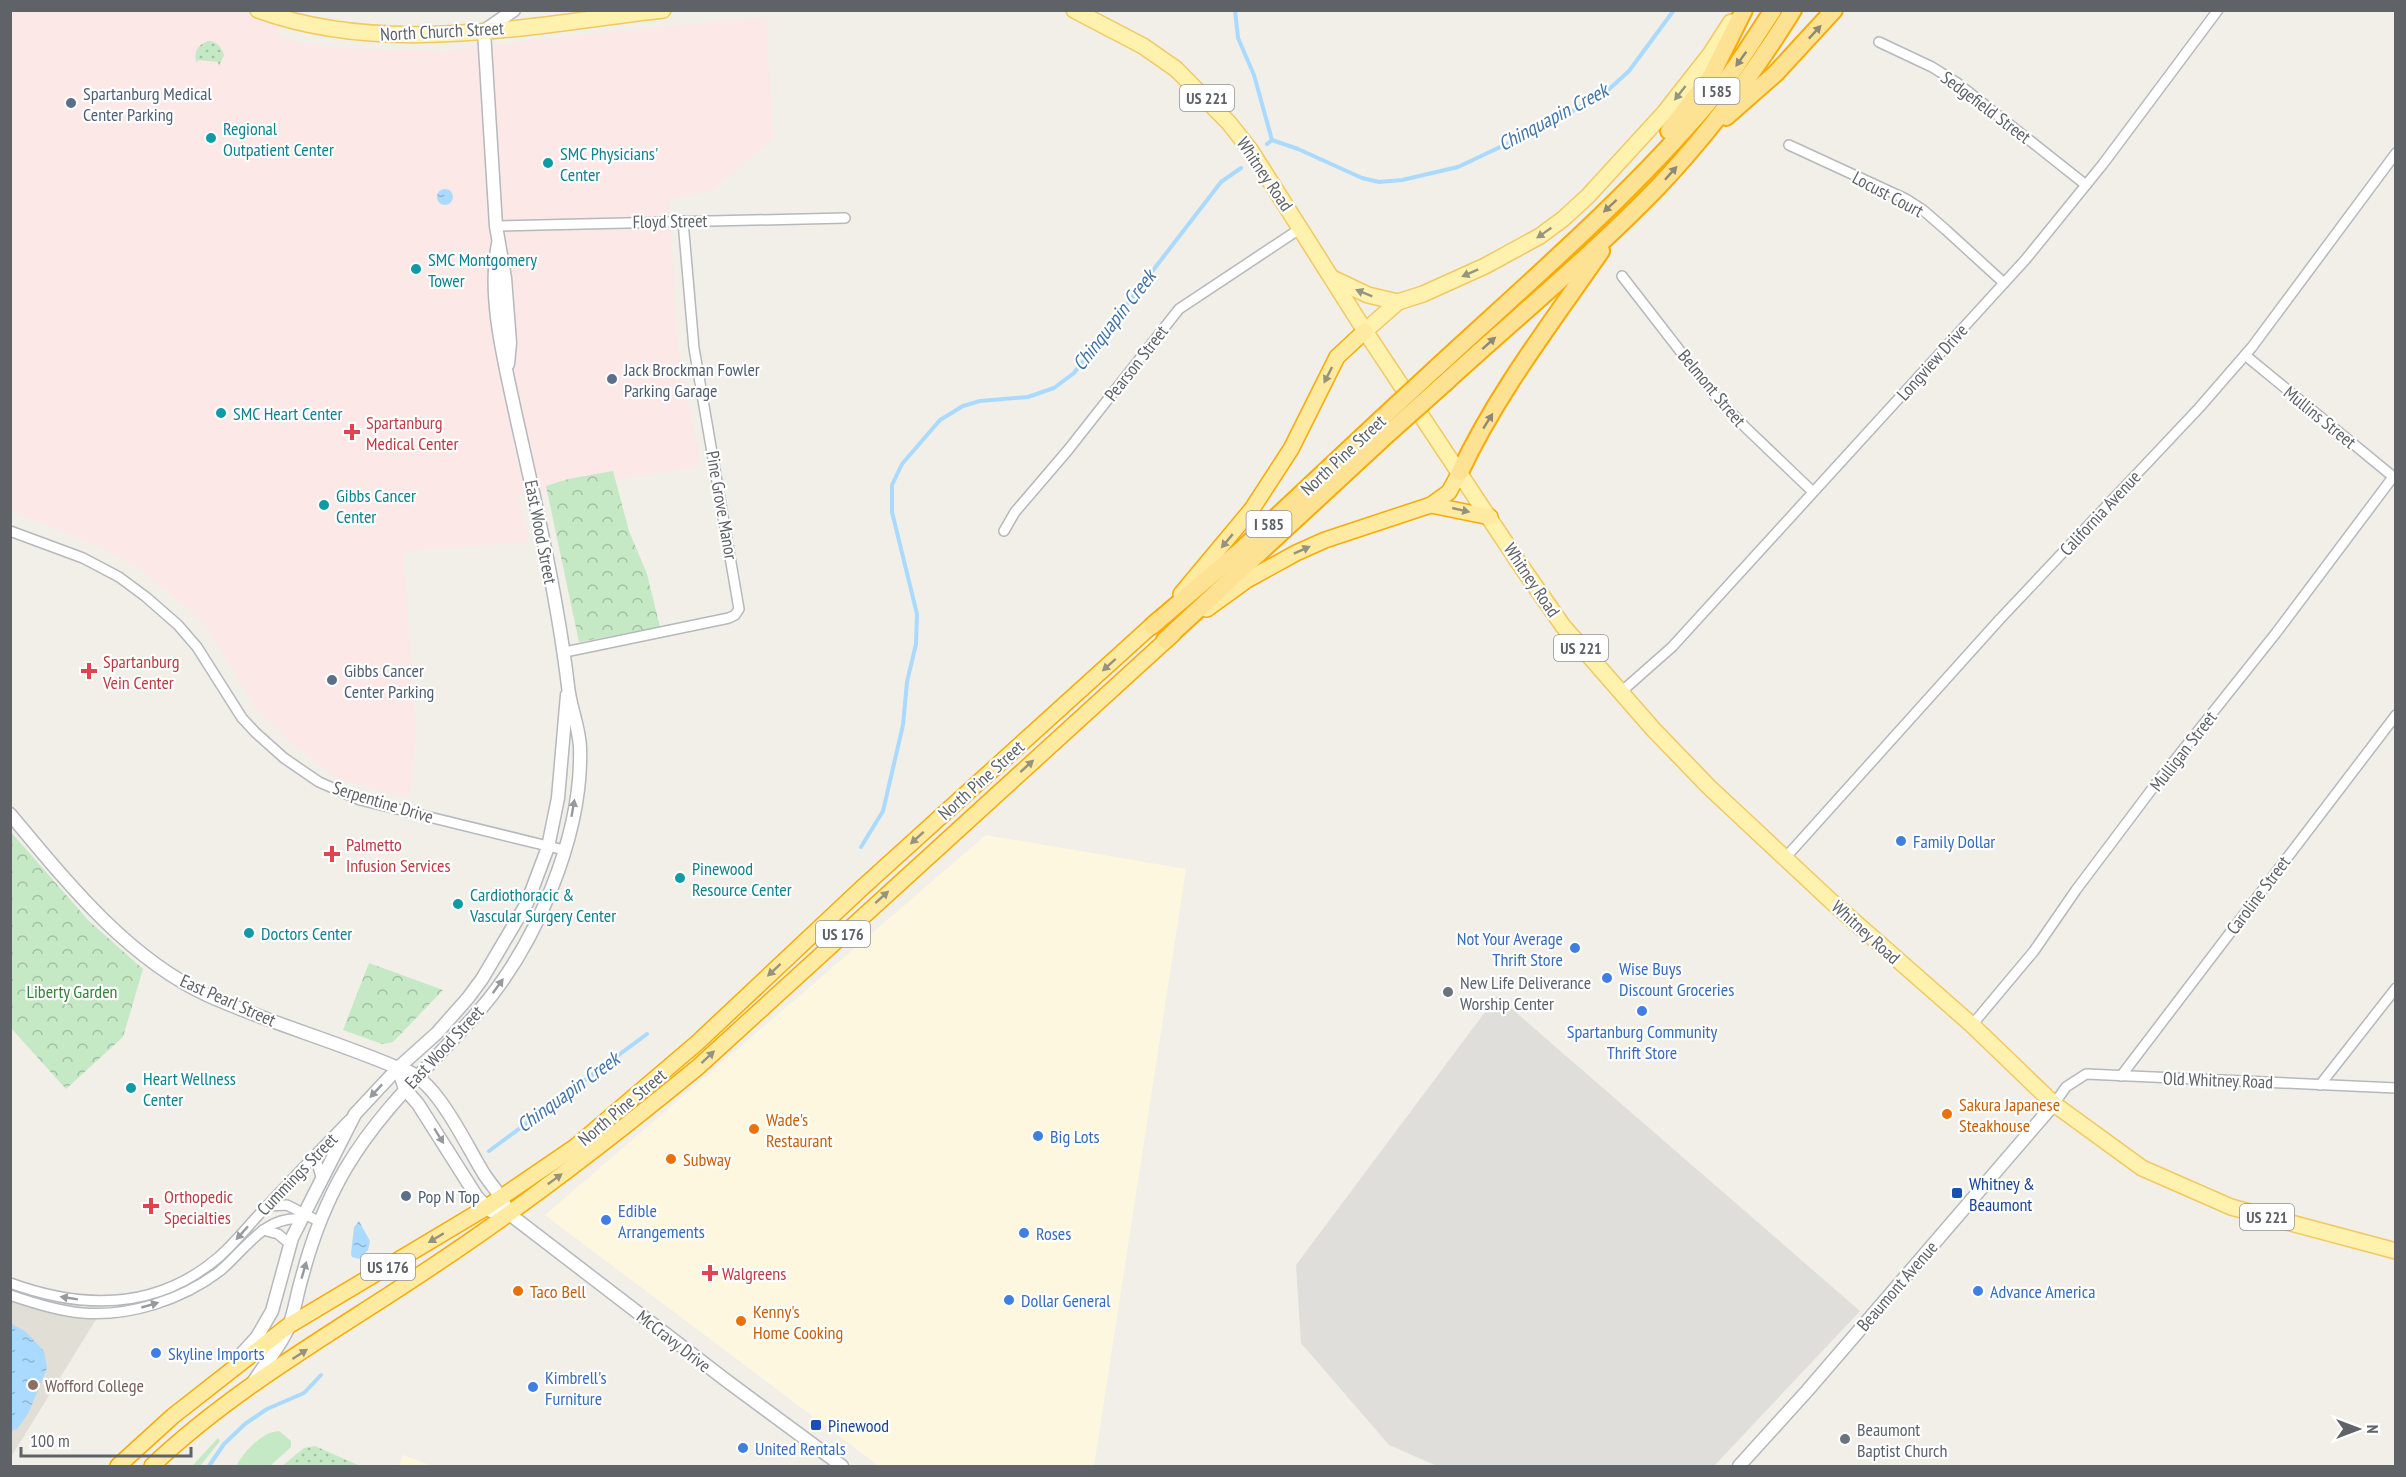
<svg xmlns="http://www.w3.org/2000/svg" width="2406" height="1477" font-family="'PT Sans Narrow',sans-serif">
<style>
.commercial{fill:#fef7e0}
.industrial{fill:#e0deda}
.education{fill:#e1ded6}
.medical{fill:#fce8e6}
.grass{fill:url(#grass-dots)}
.forest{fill:url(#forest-crowns)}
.garden{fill:#c5e8c5}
.water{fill:url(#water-ripples)}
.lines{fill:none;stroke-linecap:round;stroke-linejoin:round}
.stream{stroke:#aadaff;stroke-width:4}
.minor-casing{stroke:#b5b8bc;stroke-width:12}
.tertiary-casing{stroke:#b5b8bc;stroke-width:15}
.primary-casing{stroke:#f2c960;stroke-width:18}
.trunk-casing{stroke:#f9ab00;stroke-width:18}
.motorway-casing{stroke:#f9ab00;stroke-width:20}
.minor{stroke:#fff;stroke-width:9}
.tertiary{stroke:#fff;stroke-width:12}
.primary{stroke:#fff2af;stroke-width:15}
.trunk{stroke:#feeaa1;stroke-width:15}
.motorway{stroke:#fde293;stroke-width:16}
.motorway-bridge-casing{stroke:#f9ab00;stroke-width:20;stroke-linecap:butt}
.motorway-bridge{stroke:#fde293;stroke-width:16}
.oneway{fill:#8e8975}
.oneway2{fill:#979581}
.oneway3{fill:#97927c}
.oneway4{fill:#979a9d}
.service-dot{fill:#5c6f8a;stroke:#fff;stroke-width:2}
.culture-dot{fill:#0f9aa8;stroke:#fff;stroke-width:2}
.health-dot{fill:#e0444e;stroke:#fff;stroke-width:2}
.shop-dot{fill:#3f7fe0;stroke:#fff;stroke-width:2}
.worship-dot{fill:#6b7280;stroke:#fff;stroke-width:2}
.food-dot{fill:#e8710a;stroke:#fff;stroke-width:2}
.transit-dot{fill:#1a4fb4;stroke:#fff;stroke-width:2}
.education-dot{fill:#8d6e63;stroke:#fff;stroke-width:2}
.labels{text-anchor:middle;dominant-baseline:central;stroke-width:4.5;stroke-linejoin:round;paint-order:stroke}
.shield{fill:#fff;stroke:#8f9295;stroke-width:1.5}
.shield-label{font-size:16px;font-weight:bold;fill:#5f6368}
.street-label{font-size:18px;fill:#5f6368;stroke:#fff}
.service-label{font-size:18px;fill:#4e5e75;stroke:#fff;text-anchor:start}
.culture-label{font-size:18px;fill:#0d838f;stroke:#fff;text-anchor:start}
.health-label{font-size:18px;fill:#be3a42;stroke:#fff;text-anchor:start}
.shop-label{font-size:18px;fill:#366cbe;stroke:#fff;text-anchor:start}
.worship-label{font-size:18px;fill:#5b616d;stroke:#fff;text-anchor:start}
.park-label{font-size:18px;fill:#348238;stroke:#fff}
.food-label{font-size:18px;fill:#c56008;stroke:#fff;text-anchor:start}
.transit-label{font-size:18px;fill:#164399;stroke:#fff;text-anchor:start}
.education-label{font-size:18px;fill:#785e54;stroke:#fff;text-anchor:start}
.water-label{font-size:20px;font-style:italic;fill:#4174aa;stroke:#fff}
</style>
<defs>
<pattern id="grass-dots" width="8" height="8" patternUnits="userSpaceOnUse" patternTransform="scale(1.5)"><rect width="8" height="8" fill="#c5e8c5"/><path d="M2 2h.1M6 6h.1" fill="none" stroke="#a3c0a4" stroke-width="1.8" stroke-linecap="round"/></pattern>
<pattern id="forest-crowns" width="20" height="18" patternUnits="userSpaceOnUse" patternTransform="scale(1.5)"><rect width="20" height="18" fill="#c5e8c5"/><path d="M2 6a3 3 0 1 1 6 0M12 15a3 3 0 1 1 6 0" fill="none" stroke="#a3c0a4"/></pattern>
<pattern id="water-ripples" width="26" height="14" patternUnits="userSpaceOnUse" patternTransform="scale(1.5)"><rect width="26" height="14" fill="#aadaff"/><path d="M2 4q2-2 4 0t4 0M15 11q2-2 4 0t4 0" fill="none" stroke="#8eb4d2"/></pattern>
</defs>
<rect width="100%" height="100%" fill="#f1efe8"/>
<g class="commercial">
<polygon points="986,835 1186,869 1094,1466 879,1466 545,1215"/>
<polygon points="403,1455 432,1466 399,1466"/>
</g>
<polygon class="industrial" points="1497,996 1860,1311 1714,1466 1437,1466 1389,1445 1301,1343 1296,1265"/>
<polygon class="education" points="11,1281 100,1313 11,1457"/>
<polygon class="medical" points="10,11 285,11 276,36 298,42 352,49 444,51 599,33 766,17 773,138 712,191 669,199 678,349 701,466 518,496 529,542 403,551 416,736 409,796 394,795 334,777 295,745 258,711 204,623 143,571 105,549 11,510"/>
<g class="grass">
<path d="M208,41C217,41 221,47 224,55L219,66L218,62L198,60L197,63C193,53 197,45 208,41Z"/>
<polygon points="315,1446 360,1466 282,1466 304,1448"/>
</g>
<g class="forest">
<polygon points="613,471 629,531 647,574 660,627 579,642 546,486 568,479"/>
<polygon points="10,831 89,921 143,969 123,1037 66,1089 11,1028"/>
<polygon points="369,963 443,990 393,1042 382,1044 343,1030"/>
</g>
<g class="garden">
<path d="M279,1431L291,1441V1447L270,1466H236C244,1452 261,1432 279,1431Z"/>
<polygon points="218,1438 220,1441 200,1466 192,1466"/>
</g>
<g class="water">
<circle cx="445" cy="197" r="8"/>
<polygon points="359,1221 370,1241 368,1250 359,1259 352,1257 351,1254 354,1227"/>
<polygon points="10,1323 26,1332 44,1351 47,1368 28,1414 17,1429 11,1431"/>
</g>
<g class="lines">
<g class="stream">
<polyline points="1235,10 1238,38 1254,75 1272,140"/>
<polyline points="1272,140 1298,149 1362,178 1379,182 1402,180 1458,167 1559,119 1607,91 1629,71 1674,10"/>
<polyline points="1267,144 1272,140"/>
<polyline points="861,847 883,811 903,725 907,682 916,644 917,614 892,512 892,485 902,464 940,420 963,406 980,401 1028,397 1054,388 1074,373 1221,182 1241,168"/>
<polyline points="489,1151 647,1034"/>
<polyline points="209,1466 224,1444 245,1424 267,1409 304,1393 321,1375"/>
</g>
<g class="minor-casing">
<g id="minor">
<polyline points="1879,42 1932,67 1956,82 2086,185"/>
<polyline points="1789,145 1906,199 1923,210 1946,230 2004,283"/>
<polyline points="496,226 845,218"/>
<polyline points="1622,276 1715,396 1744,426 1812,491"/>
<polyline points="2245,355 2396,479"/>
<polyline points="10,531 83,558 119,577 146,597 178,625 197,647 242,718 255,732 284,758 319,782 360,800 564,850"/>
<polyline points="1004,531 1015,512 1068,450 1179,309 1301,228"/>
<polyline points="565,652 729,618 735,615 739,609 694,348 683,221"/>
<polyline points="1621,692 1672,647 2026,259 2103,164 2218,10"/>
<polyline points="1786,857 2000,619 2199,408 2252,347 2396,153"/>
<polyline points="1972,1025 2034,951 2076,890 2155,785 2276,633 2393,477"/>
<polyline points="2121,1076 2396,715"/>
<polyline points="2320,1085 2396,988"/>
<polyline points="2054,1104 2066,1087 2086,1074 2396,1088"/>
<polyline points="315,1155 321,1177"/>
<polyline points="267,1206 287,1205 320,1222"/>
<polyline points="263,1230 278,1234 290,1244"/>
<path d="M10,1283C84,1310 158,1310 220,1256C237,1241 251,1222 267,1206C294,1177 321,1149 349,1120"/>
<path d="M10,1295C33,1303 58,1311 82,1313C129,1317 182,1300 220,1271C245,1250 265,1215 301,1219"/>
</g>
</g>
<g class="tertiary-casing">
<g id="tertiary">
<polyline points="508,364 510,343 505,278 496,226 484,31 514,10"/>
<path d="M10,814C66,881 126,957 207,995C269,1023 335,1041 398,1068C435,1074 465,1144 484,1174C494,1189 502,1195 508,1213"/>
<polyline points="398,1068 405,1089 418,1104 477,1197 491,1211 508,1213"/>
<polyline points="508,1213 727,1381 842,1466"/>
<polyline points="235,1361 257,1337 272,1311 292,1238 355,1114 398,1068 437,1033 468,998 482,979 527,903 548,847 558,798 567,695"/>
<path d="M252,1384C264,1365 281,1346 289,1326C295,1310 297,1293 302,1277C312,1239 326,1202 346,1168C383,1106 433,1063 479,1011C536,945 583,835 580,747C579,726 570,707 568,686C557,595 536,505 516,416C505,364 487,296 498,244"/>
<polyline points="1739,1466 1807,1391 2054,1104"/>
</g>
</g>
<g class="primary-casing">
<g id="primary">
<path d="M258,10C387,57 531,25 663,10"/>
<polyline points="1074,10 1143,46 1176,69 1229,123 1251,151 1365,331 1519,563 1563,626 1653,729 1709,787 1832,902 1972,1025 2054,1104 2142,1168 2231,1207 2396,1251"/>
<polyline points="1332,278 1368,295 1398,302"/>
<polyline points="1365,331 1398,302 1423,294 1485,266 1540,236 1563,219 1588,196 1664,113 1711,53 1731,22"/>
</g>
</g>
<g class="trunk-casing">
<g id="trunk">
<polyline points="1431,505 1490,517"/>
<polyline points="1181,594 1252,509 1291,449 1337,357 1365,331"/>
<polyline points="1207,609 1247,580 1296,553 1325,540 1431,505 1449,492 1460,472"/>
<polyline points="118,1466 173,1416 288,1326 487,1207 575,1147 697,1043 863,887 1159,619"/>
<path d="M152,1466C235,1387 338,1330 433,1266C525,1205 613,1137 698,1067L1173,634"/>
</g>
</g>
<g class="motorway-casing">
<g id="motorway">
<polyline points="1726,117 1776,73 1834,10"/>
<polyline points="1669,131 1710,78 1744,10"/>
<path d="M1436,368C1528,283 1625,200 1707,104C1732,75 1752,42 1773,10"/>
<path d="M1446,382C1516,318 1591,256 1657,188C1708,134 1754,73 1793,10"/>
<path d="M1460,472C1497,393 1552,322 1601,251"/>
<polyline points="1152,626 1241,550 1382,418"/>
<polyline points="1165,640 1390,432"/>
</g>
</g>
<use href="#minor" class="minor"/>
<use href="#tertiary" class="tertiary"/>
<use href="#primary" class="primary"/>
<use href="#trunk" class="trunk"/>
<use href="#motorway" class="motorway"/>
<g class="motorway-bridge-casing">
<g id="motorway-bridge">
<polyline points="1382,418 1436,368"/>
<polyline points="1390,432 1446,382"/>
</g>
</g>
<use href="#motorway-bridge" class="motorway-bridge"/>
</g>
<defs><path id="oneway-solid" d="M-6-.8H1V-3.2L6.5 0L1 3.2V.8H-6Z" transform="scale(1.5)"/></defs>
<g class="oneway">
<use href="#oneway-solid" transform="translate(1815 32) rotate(-47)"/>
<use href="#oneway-solid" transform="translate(1741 59) rotate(126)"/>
<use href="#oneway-solid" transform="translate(1671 173) rotate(-48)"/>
<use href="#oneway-solid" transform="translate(1610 206) rotate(137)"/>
<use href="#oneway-solid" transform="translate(1489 343) rotate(-42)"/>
<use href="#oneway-solid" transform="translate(1488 421) rotate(-58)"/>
</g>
<g class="oneway2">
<use href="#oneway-solid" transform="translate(1680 93) rotate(128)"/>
<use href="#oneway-solid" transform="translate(1544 233) rotate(145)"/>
<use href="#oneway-solid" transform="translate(1470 273) rotate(156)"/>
<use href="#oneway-solid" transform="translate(1364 293) rotate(-158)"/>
</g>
<g class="oneway3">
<use href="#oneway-solid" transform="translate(1328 375) rotate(117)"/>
<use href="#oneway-solid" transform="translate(1461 510) rotate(13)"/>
<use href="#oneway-solid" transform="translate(1227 541) rotate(130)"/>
<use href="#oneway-solid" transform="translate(1302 550) rotate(-24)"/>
<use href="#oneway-solid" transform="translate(1109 665) rotate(138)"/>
<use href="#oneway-solid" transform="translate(1027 766) rotate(-42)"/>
<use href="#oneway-solid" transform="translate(917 838) rotate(138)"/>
<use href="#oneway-solid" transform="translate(882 897) rotate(-42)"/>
<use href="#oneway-solid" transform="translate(774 970) rotate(137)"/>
<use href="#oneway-solid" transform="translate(708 1057) rotate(-43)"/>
<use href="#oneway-solid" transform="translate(555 1179) rotate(-36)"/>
<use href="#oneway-solid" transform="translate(436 1238) rotate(149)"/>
<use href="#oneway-solid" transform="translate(300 1354) rotate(-33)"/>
</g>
<g class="oneway4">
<use href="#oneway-solid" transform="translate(573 808) rotate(-80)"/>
<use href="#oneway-solid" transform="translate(498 986) rotate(-54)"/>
<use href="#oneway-solid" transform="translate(376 1091) rotate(133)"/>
<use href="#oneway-solid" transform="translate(439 1136) rotate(58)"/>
<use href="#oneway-solid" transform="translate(242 1233) rotate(132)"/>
<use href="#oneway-solid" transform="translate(304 1270) rotate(-74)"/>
<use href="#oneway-solid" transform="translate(69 1298) rotate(-171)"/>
<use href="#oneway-solid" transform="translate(150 1305) rotate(-16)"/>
</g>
<g class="service-dot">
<circle cx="71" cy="103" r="6"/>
<circle cx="612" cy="379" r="6"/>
<circle cx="332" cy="680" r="6"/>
<circle cx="406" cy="1196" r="6"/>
</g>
<g class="culture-dot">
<circle cx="211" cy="138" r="6"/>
<circle cx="548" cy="163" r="6"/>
<circle cx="416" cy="269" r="6"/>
<circle cx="221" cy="413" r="6"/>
<circle cx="324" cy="505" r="6"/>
<circle cx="680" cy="878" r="6"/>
<circle cx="458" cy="904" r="6"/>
<circle cx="249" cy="933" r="6"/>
<circle cx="131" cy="1088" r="6"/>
</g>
<g class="health-dot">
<path d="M349 423h6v6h6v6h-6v6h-6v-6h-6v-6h6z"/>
<path d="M86 662h6v6h6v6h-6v6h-6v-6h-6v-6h6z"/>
<path d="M329 845h6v6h6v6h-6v6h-6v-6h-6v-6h6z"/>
<path d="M148 1197h6v6h6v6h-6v6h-6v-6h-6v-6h6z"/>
<path d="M707 1264h6v6h6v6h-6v6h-6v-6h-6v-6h6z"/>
</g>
<g class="shop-dot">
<circle cx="1901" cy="841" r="6"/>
<circle cx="1575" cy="948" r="6"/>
<circle cx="1607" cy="978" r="6"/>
<circle cx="1642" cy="1011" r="6"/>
<circle cx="1038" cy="1136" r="6"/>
<circle cx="606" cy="1220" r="6"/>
<circle cx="1024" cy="1233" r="6"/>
<circle cx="1978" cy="1291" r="6"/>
<circle cx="1009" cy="1300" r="6"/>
<circle cx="156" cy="1353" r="6"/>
<circle cx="533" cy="1387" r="6"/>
<circle cx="743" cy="1448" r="6"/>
</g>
<g class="worship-dot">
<circle cx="1448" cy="992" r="6"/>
<circle cx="1845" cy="1439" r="6"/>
</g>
<g class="food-dot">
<circle cx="1947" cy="1114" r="6"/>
<circle cx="754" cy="1129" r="6"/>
<circle cx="671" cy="1159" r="6"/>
<circle cx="518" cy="1291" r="6"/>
<circle cx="741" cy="1321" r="6"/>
</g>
<g class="transit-dot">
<rect x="1951" y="1187" width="12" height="12" rx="3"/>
<rect x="810" y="1419" width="12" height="12" rx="3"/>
</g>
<circle class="education-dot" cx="33" cy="1385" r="6"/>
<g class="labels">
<g class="shield">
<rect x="1694.5" y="78" width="45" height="26" rx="4.5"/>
<rect x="1180" y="85" width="54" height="26" rx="4.5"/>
<rect x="1246.5" y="511" width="45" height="26" rx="4.5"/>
<rect x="1554" y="635" width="54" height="26" rx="4.5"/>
<rect x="816" y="921" width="54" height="26" rx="4.5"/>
<rect x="2240" y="1204" width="54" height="26" rx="4.5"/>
<rect x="361" y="1254" width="54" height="26" rx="4.5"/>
</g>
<g class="shield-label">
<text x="1717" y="91">I 585</text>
<text x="1207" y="98">US 221</text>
<text x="1269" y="524">I 585</text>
<text x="1581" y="648">US 221</text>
<text x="843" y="934">US 176</text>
<text x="2267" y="1217">US 221</text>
<text x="388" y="1267">US 176</text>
</g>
<g class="street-label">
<text transform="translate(442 31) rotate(-3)">North Church Street</text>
<text transform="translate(1986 107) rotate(37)">Sedgefield Street</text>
<text transform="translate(1265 174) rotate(56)">Whitney Road</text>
<text transform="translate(1888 194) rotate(28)">Locust Court</text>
<text transform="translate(670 221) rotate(-1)">Floyd Street</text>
<text transform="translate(1932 362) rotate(-48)">Longview Drive</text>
<text transform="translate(1136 363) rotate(-52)">Pearson Street</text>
<text transform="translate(1712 388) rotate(50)">Belmont Street</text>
<text transform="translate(2320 417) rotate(39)">Mullins Street</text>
<text transform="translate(1343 455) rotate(-43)">North Pine Street</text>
<text transform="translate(722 505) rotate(80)">Pine Grove Manor</text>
<text transform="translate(2100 513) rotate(-47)">California Avenue</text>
<text transform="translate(541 532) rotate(79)">East Wood Street</text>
<text transform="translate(1532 580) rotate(56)">Whitney Road</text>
<text transform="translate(2183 751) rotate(-52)">Mulligan Street</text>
<text transform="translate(981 780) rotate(-42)">North Pine Street</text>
<text transform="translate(383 802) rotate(17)">Serpentine Drive</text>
<text transform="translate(2258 895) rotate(-53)">Caroline Street</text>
<text transform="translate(1866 932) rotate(42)">Whitney Road</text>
<text transform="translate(228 1000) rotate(24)">East Pearl Street</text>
<text transform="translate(444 1047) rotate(-47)">East Wood Street</text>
<text transform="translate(2218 1080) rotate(2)">Old Whitney Road</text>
<text transform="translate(622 1107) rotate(-40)">North Pine Street</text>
<text transform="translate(297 1174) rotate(-46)">Cummings Street</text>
<text transform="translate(1897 1286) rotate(-49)">Beaumont Avenue</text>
<text transform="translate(674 1341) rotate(38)">McCravy Drive</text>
</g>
<g class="service-label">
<text x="83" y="93">Spartanburg Medical<tspan x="83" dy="21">Center Parking</tspan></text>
<text x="624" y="369">Jack Brockman Fowler<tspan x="624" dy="21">Parking Garage</tspan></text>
<text x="344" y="670">Gibbs Cancer<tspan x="344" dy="21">Center Parking</tspan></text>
<text x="418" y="1196">Pop N Top</text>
</g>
<g class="culture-label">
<text x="223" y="128">Regional<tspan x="223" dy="21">Outpatient Center</tspan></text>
<text x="560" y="153">SMC Physicians'<tspan x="560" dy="21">Center</tspan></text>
<text x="428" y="259">SMC Montgomery<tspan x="428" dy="21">Tower</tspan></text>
<text x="233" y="413">SMC Heart Center</text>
<text x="336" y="495">Gibbs Cancer<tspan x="336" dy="21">Center</tspan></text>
<text x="692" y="868">Pinewood<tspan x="692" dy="21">Resource Center</tspan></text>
<text x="470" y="894">Cardiothoracic &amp;<tspan x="470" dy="21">Vascular Surgery Center</tspan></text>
<text x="261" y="933">Doctors Center</text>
<text x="143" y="1078">Heart Wellness<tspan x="143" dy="21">Center</tspan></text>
</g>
<g class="health-label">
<text x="366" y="422">Spartanburg<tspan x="366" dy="21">Medical Center</tspan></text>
<text x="103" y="661">Spartanburg<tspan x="103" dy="21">Vein Center</tspan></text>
<text x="346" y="844">Palmetto<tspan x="346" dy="21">Infusion Services</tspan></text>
<text x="164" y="1196">Orthopedic<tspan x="164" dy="21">Specialties</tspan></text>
<text x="722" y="1273">Walgreens</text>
</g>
<g class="shop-label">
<text x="1913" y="841">Family Dollar</text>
<text x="1563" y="938" text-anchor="end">Not Your Average<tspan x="1563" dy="21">Thrift Store</tspan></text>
<text x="1619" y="968">Wise Buys<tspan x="1619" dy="21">Discount Groceries</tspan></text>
<text x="1642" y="1031" text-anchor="middle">Spartanburg Community<tspan x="1642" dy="21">Thrift Store</tspan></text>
<text x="1050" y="1136">Big Lots</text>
<text x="618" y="1210">Edible<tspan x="618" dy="21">Arrangements</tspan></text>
<text x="1036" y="1233">Roses</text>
<text x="1990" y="1291">Advance America</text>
<text x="1021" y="1300">Dollar General</text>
<text x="168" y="1353">Skyline Imports</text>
<text x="545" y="1377">Kimbrell's<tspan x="545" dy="21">Furniture</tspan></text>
<text x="755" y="1448">United Rentals</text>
</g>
<g class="worship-label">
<text x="1460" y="982">New Life Deliverance<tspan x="1460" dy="21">Worship Center</tspan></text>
<text x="1857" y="1429">Beaumont<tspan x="1857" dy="21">Baptist Church</tspan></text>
</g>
<g class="park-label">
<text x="72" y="991">Liberty Garden</text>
</g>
<g class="food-label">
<text x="1959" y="1104">Sakura Japanese<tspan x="1959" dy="21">Steakhouse</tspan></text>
<text x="766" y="1119">Wade's<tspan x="766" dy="21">Restaurant</tspan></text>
<text x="683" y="1159">Subway</text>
<text x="530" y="1291">Taco Bell</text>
<text x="753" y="1311">Kenny's<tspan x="753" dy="21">Home Cooking</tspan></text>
</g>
<g class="transit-label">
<text x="1969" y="1183">Whitney &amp;<tspan x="1969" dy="21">Beaumont</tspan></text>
<text x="828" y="1425">Pinewood</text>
</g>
<g class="education-label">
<text x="45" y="1385">Wofford College</text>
</g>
<g class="water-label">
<text transform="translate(1553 117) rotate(-28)">Chinquapin Creek</text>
<text transform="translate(1114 320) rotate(-52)">Chinquapin Creek</text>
<text transform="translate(568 1092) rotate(-36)">Chinquapin Creek</text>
</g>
</g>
<rect width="2406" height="1477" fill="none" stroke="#5f6368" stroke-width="24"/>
<g transform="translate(2358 1429) rotate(90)" stroke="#ffffff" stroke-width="4.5" paint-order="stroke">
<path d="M0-4.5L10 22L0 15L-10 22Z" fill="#5f6368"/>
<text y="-9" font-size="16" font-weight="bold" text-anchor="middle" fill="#5f6368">N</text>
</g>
<path d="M21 1447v9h170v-9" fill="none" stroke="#5f6368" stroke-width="3"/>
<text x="30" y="1447" font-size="18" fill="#5f6368" stroke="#ffffff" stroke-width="4.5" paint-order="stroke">100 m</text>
</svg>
